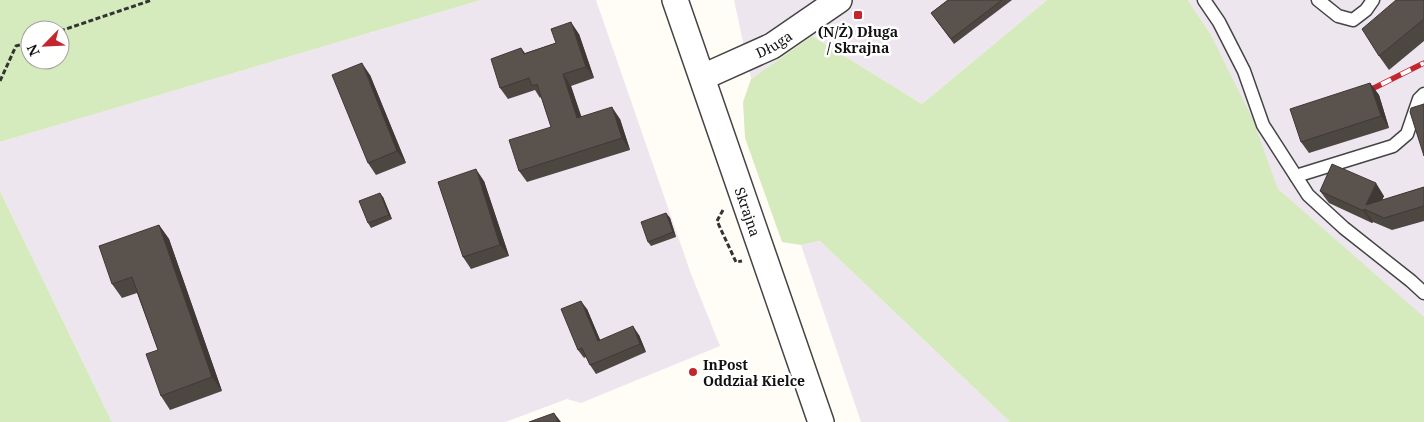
<svg xmlns="http://www.w3.org/2000/svg" width="1424" height="422" font-family="'Noto Serif',serif">
<style>
.industrial{fill:#eee6ef}
.green{fill:#d5ebbd;fill-rule:evenodd}
.lines{fill:none;stroke-linecap:round;stroke-linejoin:round}
.lane-casing{stroke:#444;stroke-width:15}
.street-casing{stroke:#444;stroke-width:28}
.path{stroke:#333;stroke-width:3;stroke-dasharray:5 2.5;stroke-linecap:butt}
.lane{stroke:#fff;stroke-width:12}
.street{stroke:#fff;stroke-width:25}
.rail-casing{stroke:#c4262e;stroke-width:5.5}
.rail{stroke:#fff;stroke-width:4;stroke-dasharray:11;stroke-linecap:butt}
.wall{fill:#4d4742}
.shaded-wall{fill:#3f3936}
.building{fill:#5a524d;stroke:#3f3936}
.poi-dot{fill:#c4262e;stroke:#fff;stroke-width:2}
.labels{text-anchor:middle;dominant-baseline:central;stroke-width:5;stroke-linejoin:round;paint-order:stroke}
.poi-label{font-size:14px;font-weight:bold;fill:#111;stroke:#fff}
.street-label{font-size:14px;fill:#111;stroke:#fff}
</style>
<rect width="100%" height="100%" fill="#fffdf5"/>
<g class="industrial">
<polygon points="481,0 596,0 691,274 720,346 581,403 567,399 505,422 112,422 0,191 0,142"/>
<polygon points="734,0 1047,0 922,104 812,36 751,79"/>
<polygon points="1188,0 1424,0 1424,320 1279,192 1211,35"/>
<polygon points="820,241 1010,422 861,422 801,245"/>
</g>
<g class="green">
<path d="M0,0H481L0,142ZM30,30H60V60H30Z"/>
<polygon points="1047,0 1188,0 1211,35 1253,120 1278,189 1424,317 1424,422 1010,422 820,241 801,245 782,242 745,138 743,102 751,79 812,36 922,104"/>
<polygon points="0,191 112,422 0,422"/>
</g>
<g class="lines">
<g class="lane-casing">
<g id="lane">
<polyline points="1204,0 1219,22 1244,71 1263,125 1308,195 1344,228 1411,281 1424,293"/>
<polyline points="1318,0 1338,16 1353,20 1366,10 1373,0"/>
<polyline points="1296,176 1393,146 1407,134 1419,99 1424,94"/>
</g>
</g>
<g class="street-casing">
<g id="street">
<path id="s1" d="M675,0L821,422"/>
<path id="s2" d="M703,77L772,46L839,0"/>
</g>
</g>
<g class="path">
<polyline points="60,31 152,0"/>
<polyline points="0,81 16,46 30,42"/>
<polyline points="723,210 717,221 736,262 742,261"/>
</g>
<use href="#lane" class="lane"/>
<use href="#street" class="street"/>
<g class="rail-casing">
<polyline id="rail" points="1361,93 1376,87 1424,63"/>
</g>
<use href="#rail" class="rail"/>
</g>
<g class="wall">
<polygon points="948,0 1012,0 954,44 931,13"/>
<polygon points="1424,0 1424,41 1389,70 1379,56"/>
<polygon points="579,34 594,78 571,86 581,117 620,119 630,150 527,182 519,171 551,127 541,97 540,98 535,90 508,99 500,88 521,48 525,53 556,43"/>
<polygon points="370,75 406,163 376,175 368,163"/>
<polygon points="1370,83 1379,95 1389,128 1309,153 1301,142"/>
<polygon points="484,181 509,256 471,269 463,257"/>
<polygon points="1424,187 1424,221 1392,230 1373,222 1372,223 1329,203 1320,191 1384,196 1382,200"/>
<polygon points="383,197 392,219 371,228 368,223"/>
<polygon points="666,213 670,218 676,237 651,246 648,242"/>
<polygon points="159,225 169,239 222,391 170,410 161,396 158,350 137,293 122,298 112,284"/>
<polygon points="587,309 600,340 639,335 646,352 596,374 590,365 586,357 584,358 578,350"/>
</g>
<g class="shaded-wall">
<polygon points="571,22 579,34 594,78 586,67"/>
<polygon points="362,63 370,75 406,163 397,151"/>
<polygon points="563,74 571,86 586,130 577,118"/>
<polygon points="1370,83 1379,95 1389,128 1381,116"/>
<polygon points="612,107 620,119 630,150 622,138"/>
<polygon points="476,169 484,181 509,256 500,245"/>
<polygon points="1376,183 1384,196 1376,214 1366,205"/>
<polygon points="380,193 383,197 392,219 389,215"/>
<polygon points="1364,209 1373,222 1372,223 1364,211"/>
<polygon points="666,213 670,218 676,237 673,232"/>
<polygon points="159,225 169,239 222,391 212,377"/>
<polygon points="581,301 587,309 604,349 598,341"/>
<polygon points="633,326 639,335 646,352 640,344"/>
<polygon points="554,413 561,422 558,422"/>
</g>
<g class="building">
<polygon points="948,0 1002,0 951,39 931,13"/>
<polygon points="1396,0 1424,0 1424,19 1379,56 1362,29"/>
<polygon points="571,22 586,67 563,74 577,118 612,107 622,138 519,171 509,140 551,127 537,84 532,86 529,78 500,88 491,59 521,48 524,54 556,43 551,29"/>
<polygon points="362,63 397,151 368,163 332,75"/>
<polygon points="1370,83 1381,116 1301,142 1290,109"/>
<polygon points="1424,104 1424,156 1410,112 1411,108"/>
<polygon points="1332,164 1376,183 1366,205 1424,187 1424,206 1384,218 1364,209 1364,211 1320,191"/>
<polygon points="476,169 500,245 463,257 438,182"/>
<polygon points="380,193 389,215 368,223 359,201"/>
<polygon points="666,213 673,232 648,242 641,222"/>
<polygon points="159,225 212,377 161,396 146,354 158,350 132,277 112,284 99,246"/>
<polygon points="581,301 598,341 633,326 640,344 590,365 582,348 578,350 561,309"/>
<polygon points="554,413 558,422 529,422"/>
</g>
<g class="poi-dot">
<rect x="853" y="10" width="10" height="10" rx="2.5"/>
<circle cx="693" cy="372" r="5"/>
</g>
<g class="labels">
<g class="poi-label">
<text x="858" y="31">(N/Ż) Długa<tspan x="858" dy="16">/ Skrajna</tspan></text>
<text x="703" y="364" text-anchor="start">InPost<tspan x="703" dy="16">Oddział Kielce</tspan></text>
</g>
<g class="street-label">
<text stroke="none"><textPath href="#s2" startOffset="78">Długa</textPath></text>
<text stroke="none"><textPath href="#s1" startOffset="224">Skrajna</textPath></text>
</g>
</g>
<g transform="translate(45 45) rotate(246)"><circle r="24" fill="#ffffff" stroke="#a0a0a0"/>
<path d="M0-4L9 19L0 12L-9 19Z" fill="#c4262e"/>
<text y="-8" font-size="14" font-weight="bold" text-anchor="middle" fill="#111111">N</text>
</g>
</svg>
